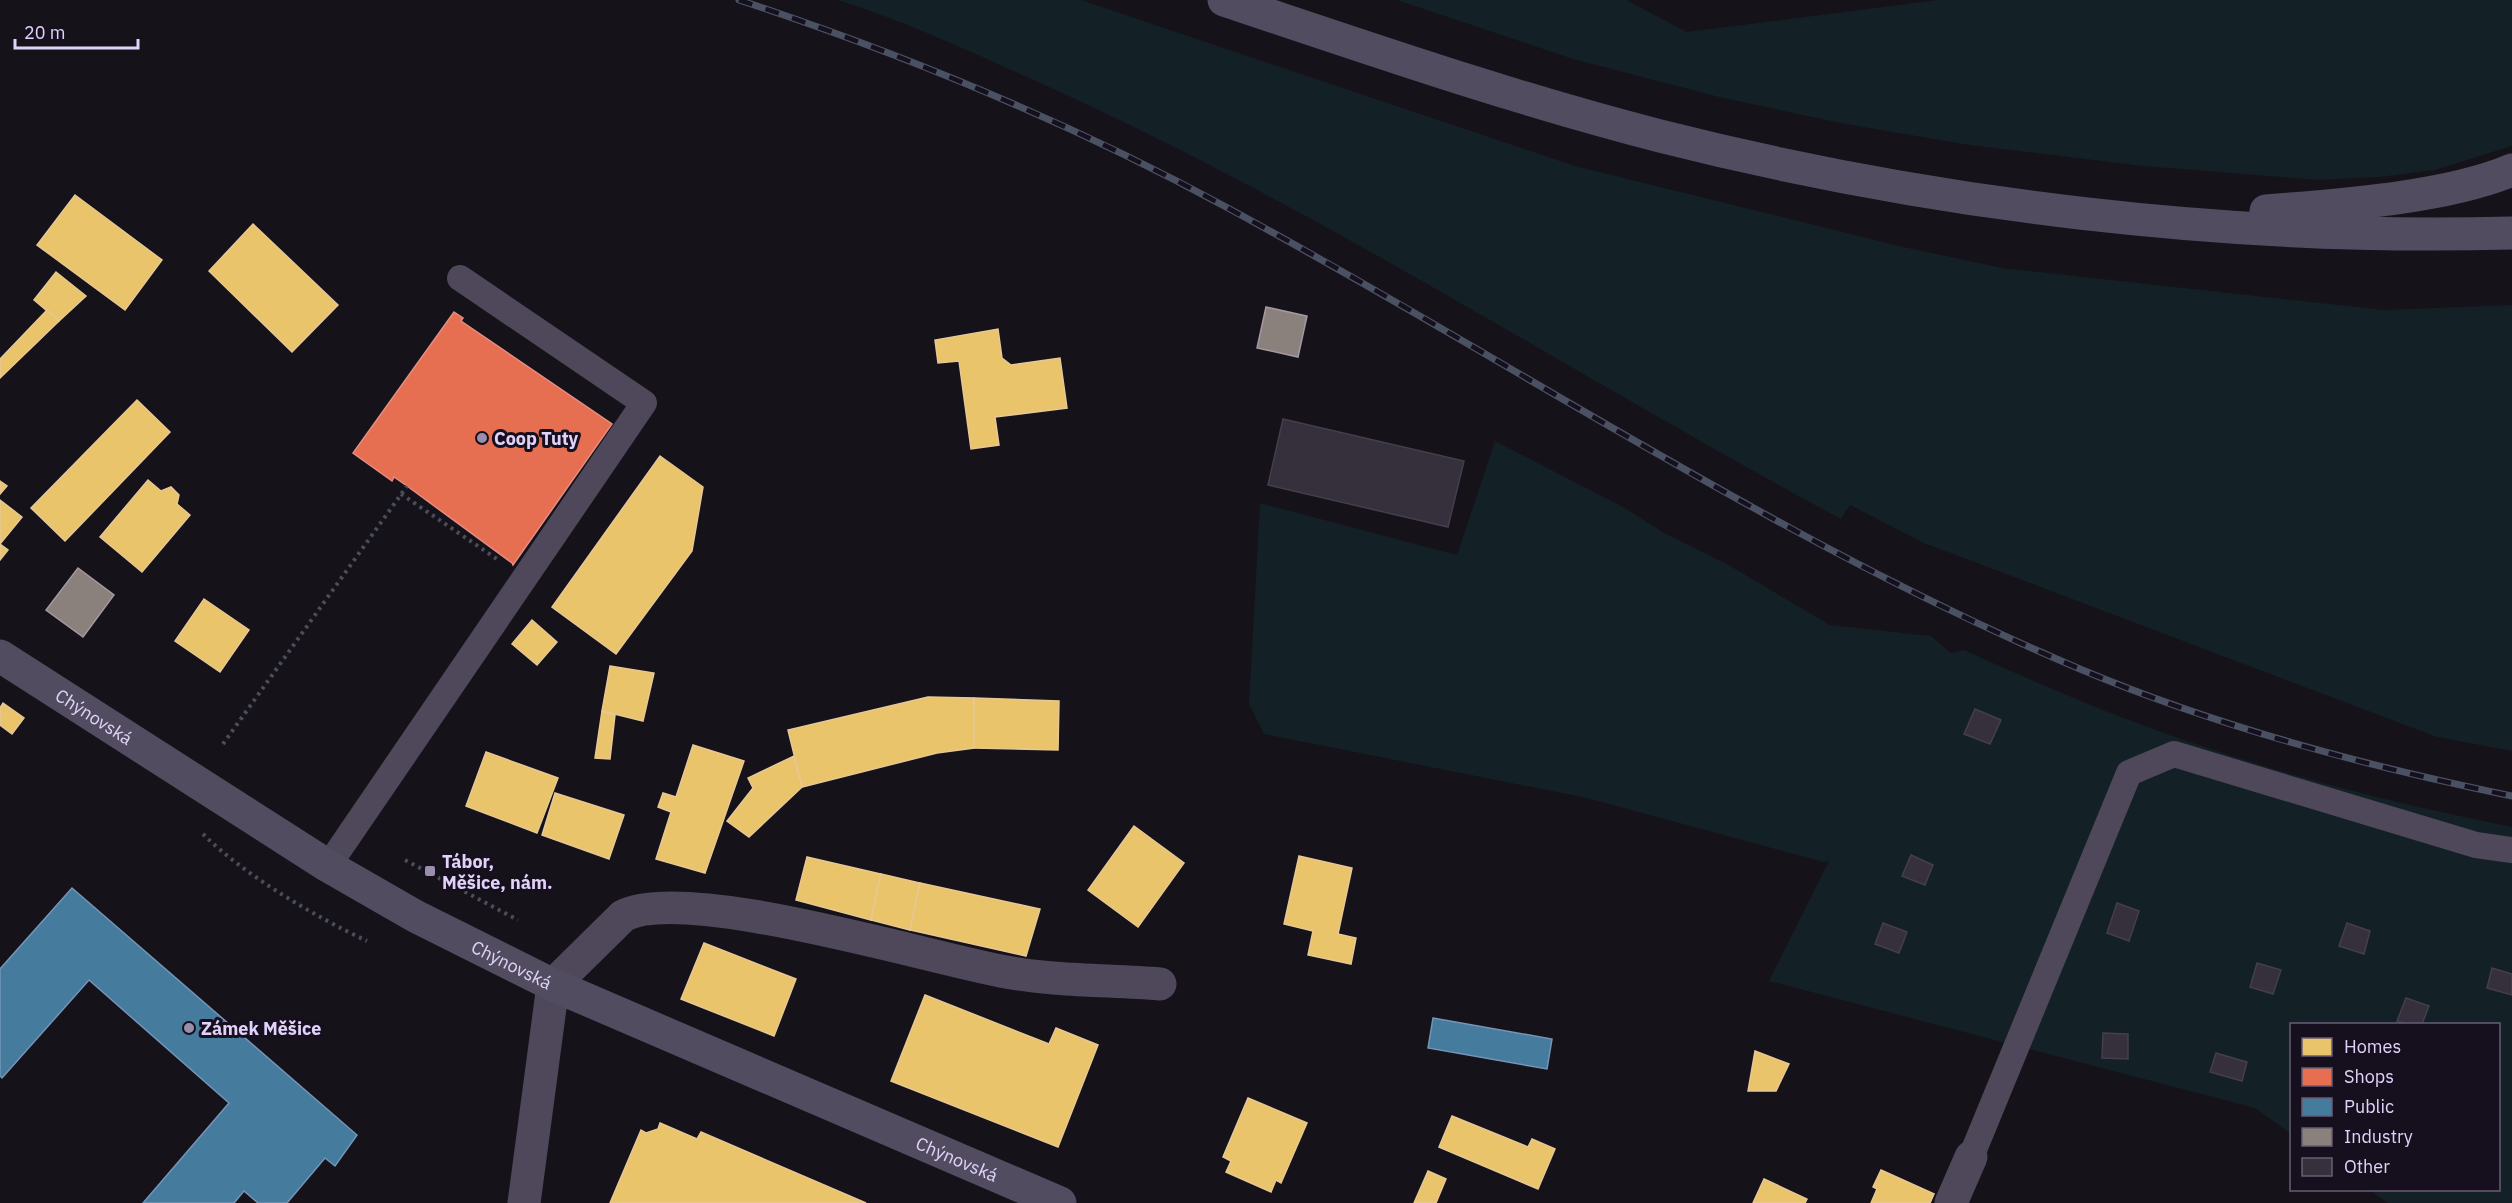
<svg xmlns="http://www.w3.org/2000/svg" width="2512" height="1203" font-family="'IBM Plex Sans',sans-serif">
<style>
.green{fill:#132025}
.homes{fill:#e9c46a;stroke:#e7c895;stroke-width:1.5}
.shops{fill:#e76f51;stroke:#e58d83;stroke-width:1.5}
.public{fill:#457b9d;stroke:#7495b9;stroke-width:1.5}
.industry{fill:#8a817c;stroke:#a499a2;stroke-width:1.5}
.building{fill:#36303c;stroke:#443e4d;stroke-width:1.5}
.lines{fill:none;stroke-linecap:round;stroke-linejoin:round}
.path{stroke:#494e5b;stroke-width:4;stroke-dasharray:3 4.5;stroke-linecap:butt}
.lane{stroke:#4e485a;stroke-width:26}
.street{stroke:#4e485a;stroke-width:33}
.secondary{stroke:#524c60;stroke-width:33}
.rail-casing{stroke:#495162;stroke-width:7}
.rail{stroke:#160f1e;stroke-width:4.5;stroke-dasharray:14;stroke-linecap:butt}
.poi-dot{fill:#9a8fab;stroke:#160f1e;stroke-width:2}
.labels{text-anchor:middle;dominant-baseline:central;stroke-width:6;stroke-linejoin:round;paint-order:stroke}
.poi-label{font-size:18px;font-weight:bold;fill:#e1d2f9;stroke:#160f1e;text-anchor:start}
.street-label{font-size:18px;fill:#e1d2f9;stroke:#160f1e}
</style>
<rect width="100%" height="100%" fill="#16121a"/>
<g class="green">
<path d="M838,0H1081L1575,166L1899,246L2002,268L2384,310L2512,305V751L2437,737L1924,543L1850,505L1841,519C1573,375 1317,207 1038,82C973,53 907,22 838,0Z"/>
<polygon points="1397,0 1626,0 1687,32 1938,0 2512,0 2512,146 2435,170 2379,177 2318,180 2143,166 1969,145 1840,123 1719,97 1573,59"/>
<path d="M1495,441L1623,507L1666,534L1727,564L1830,625L1931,636L1951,653L1964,650C2037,683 2111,715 2187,741C2293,778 2402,805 2512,827V1203H2388L2370,1190H2498V1024H2292L2291,1134L2255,1108L1769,981L1829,861L1823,862L1587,798L1264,734L1249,704L1260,503L1457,555Z"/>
</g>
<g class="homes">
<polygon points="75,195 162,260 125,310 37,245"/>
<polygon points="253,224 338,305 292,352 209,271"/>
<polygon points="56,272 86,296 59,321 34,300"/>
<polygon points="47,310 59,321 0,378 0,359"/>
<polygon points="998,329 1002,358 1011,365 1060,358 1067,408 995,417 999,445 971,449 959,361 938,363 935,340"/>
<polygon points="137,400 170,432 65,541 31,508"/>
<polygon points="660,456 703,487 692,551 616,654 552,607"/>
<polygon points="148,480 161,491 171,487 179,495 177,504 190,515 142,572 100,537"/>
<polygon points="0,481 7,486 0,494"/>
<polygon points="0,500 22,517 0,544 8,550 0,560"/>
<polygon points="204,599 249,630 220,672 175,641"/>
<polygon points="532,620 557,642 537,665 512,644"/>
<polygon points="610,666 654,673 643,721 602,711"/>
<polygon points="928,697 974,698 974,748 937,753 802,787 788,730"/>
<polygon points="974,698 1059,701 1058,750 974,748"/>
<polygon points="3,703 24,718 12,734 0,725 0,708"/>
<polygon points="602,711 615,715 610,759 595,758"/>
<polygon points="693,745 744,761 705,873 656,859 671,812 658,807 663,793 676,797"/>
<polygon points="486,752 558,778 537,833 466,806"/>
<polygon points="794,756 802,787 749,837 727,821 753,788 748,778"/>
<polygon points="555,793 624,815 609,859 542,835"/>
<polygon points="1134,826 1184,863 1138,927 1088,890"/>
<polygon points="1299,856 1352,868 1338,934 1356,938 1351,964 1308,955 1313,931 1284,924"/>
<polygon points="807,857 881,874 871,920 796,900"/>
<polygon points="881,874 920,883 910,930 871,920"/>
<polygon points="920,883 1040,909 1026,956 910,930"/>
<polygon points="704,943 796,979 774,1036 681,999"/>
<polygon points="925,995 1049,1044 1056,1028 1098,1045 1058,1147 891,1081"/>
<polygon points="1755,1051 1789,1064 1776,1091 1748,1091"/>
<polygon points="1248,1098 1307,1123 1281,1183 1276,1180 1271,1192 1226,1172 1231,1161 1223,1157"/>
<polygon points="1452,1116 1528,1147 1532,1139 1555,1149 1538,1189 1439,1147"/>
<polygon points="660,1123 697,1139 701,1132 866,1203 610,1203 641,1130 646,1133 658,1129"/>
<polygon points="1881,1170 1934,1194 1930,1203 1871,1203 1877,1189 1873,1187"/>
<polygon points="1428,1171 1446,1179 1436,1203 1414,1203"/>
<polygon points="1764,1179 1807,1199 1805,1203 1753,1203"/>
</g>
<polygon class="shops" points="454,312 463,318 461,321 612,424 513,565 512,563 407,486 394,477 392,481 353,453"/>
<g class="public">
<polygon points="72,888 357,1135 335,1166 325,1158 287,1203 258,1203 244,1191 234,1203 143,1203 229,1103 89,980 2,1078 0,1076 0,969"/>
<polygon points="1433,1018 1552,1039 1547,1069 1428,1048"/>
</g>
<g class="industry">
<polygon points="1266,307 1307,316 1298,357 1257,348"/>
<polygon points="78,568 114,595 83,637 46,610"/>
</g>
<g class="building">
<polygon points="1283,419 1464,461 1448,527 1268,485"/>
<polygon points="1975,709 2001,720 1990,744 1964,734"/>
<polygon points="1911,855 1933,865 1925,885 1902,876"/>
<polygon points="2117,903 2139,911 2129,941 2107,933"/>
<polygon points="1883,923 1907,932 1899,953 1875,944"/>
<polygon points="2347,923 2370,931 2364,954 2339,946"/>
<polygon points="2257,963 2281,970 2273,994 2250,987"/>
<polygon points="2492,968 2512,974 2512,995 2487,988"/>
<polygon points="2406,998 2429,1006 2422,1024 2408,1024 2397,1021"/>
<polygon points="2103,1033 2128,1034 2128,1059 2102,1058"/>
<polygon points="2216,1053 2247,1062 2242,1081 2210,1072"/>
</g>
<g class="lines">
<g class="path">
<polyline points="401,494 497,559"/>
<polyline points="223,744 407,486"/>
<path d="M203,834C244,875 314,916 367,941"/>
<polyline points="405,860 518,920"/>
</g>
<g class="lane">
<polyline points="328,866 644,403 460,278"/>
<polyline points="1971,1157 2129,773 2174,754 2476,845 2512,850"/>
</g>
<g class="street">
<path d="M524,1203L553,985L623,916C683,883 929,958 1006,972C1055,981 1110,980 1160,984"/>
<polyline points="1951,1203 1971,1157"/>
</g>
<g class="secondary">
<path d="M1224,0C1368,48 1512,98 1660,136C1932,205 2230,241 2512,233"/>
<path d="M2266,211C2339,205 2446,198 2512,170"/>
<path id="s1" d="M0,656L328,866L415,916L553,985L1060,1203"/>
</g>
<g class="rail-casing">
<path id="rail" d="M739,0C906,55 1071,123 1226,207C1510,360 1781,543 2080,669C2218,727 2365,766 2512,796"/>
</g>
<use href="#rail" class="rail"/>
</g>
<g class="poi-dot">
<circle cx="482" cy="438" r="6"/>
<rect x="424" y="865" width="12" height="12" rx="3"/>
<circle cx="189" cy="1028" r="6"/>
</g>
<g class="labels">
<g class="poi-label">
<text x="494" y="438">Coop Tuty</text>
<text x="442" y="861">Tábor,<tspan x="442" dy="21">Měšice, nám.</tspan></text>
<text x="201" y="1028">Zámek Měšice</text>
</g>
<g class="street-label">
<text stroke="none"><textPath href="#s1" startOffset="112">Chýnovská</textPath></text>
<text stroke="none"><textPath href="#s1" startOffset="598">Chýnovská</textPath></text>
<text stroke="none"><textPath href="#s1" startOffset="1084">Chýnovská</textPath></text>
</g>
</g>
<rect x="2290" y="1023" width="210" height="168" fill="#160f1e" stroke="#675d76" stroke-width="1.5"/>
<rect x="2302" y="1038" width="30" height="18" fill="#e9c46a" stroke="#675d76" stroke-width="1.5"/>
<text x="2344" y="1053" font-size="18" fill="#e1d2f9">Homes</text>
<rect x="2302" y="1068" width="30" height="18" fill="#e76f51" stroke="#675d76" stroke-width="1.5"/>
<text x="2344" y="1083" font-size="18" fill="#e1d2f9">Shops</text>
<rect x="2302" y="1098" width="30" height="18" fill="#457b9d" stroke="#675d76" stroke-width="1.5"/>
<text x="2344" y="1113" font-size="18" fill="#e1d2f9">Public</text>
<rect x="2302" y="1128" width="30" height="18" fill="#8a817c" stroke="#675d76" stroke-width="1.5"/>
<text x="2344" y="1143" font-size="18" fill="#e1d2f9">Industry</text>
<rect x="2302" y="1158" width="30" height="18" fill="#36303c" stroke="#675d76" stroke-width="1.5"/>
<text x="2344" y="1173" font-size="18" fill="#e1d2f9">Other</text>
<path d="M15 39v9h123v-9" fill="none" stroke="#e1d2f9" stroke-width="3"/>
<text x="24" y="39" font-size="18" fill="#e1d2f9" stroke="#160f1e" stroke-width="4.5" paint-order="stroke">20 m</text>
</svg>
